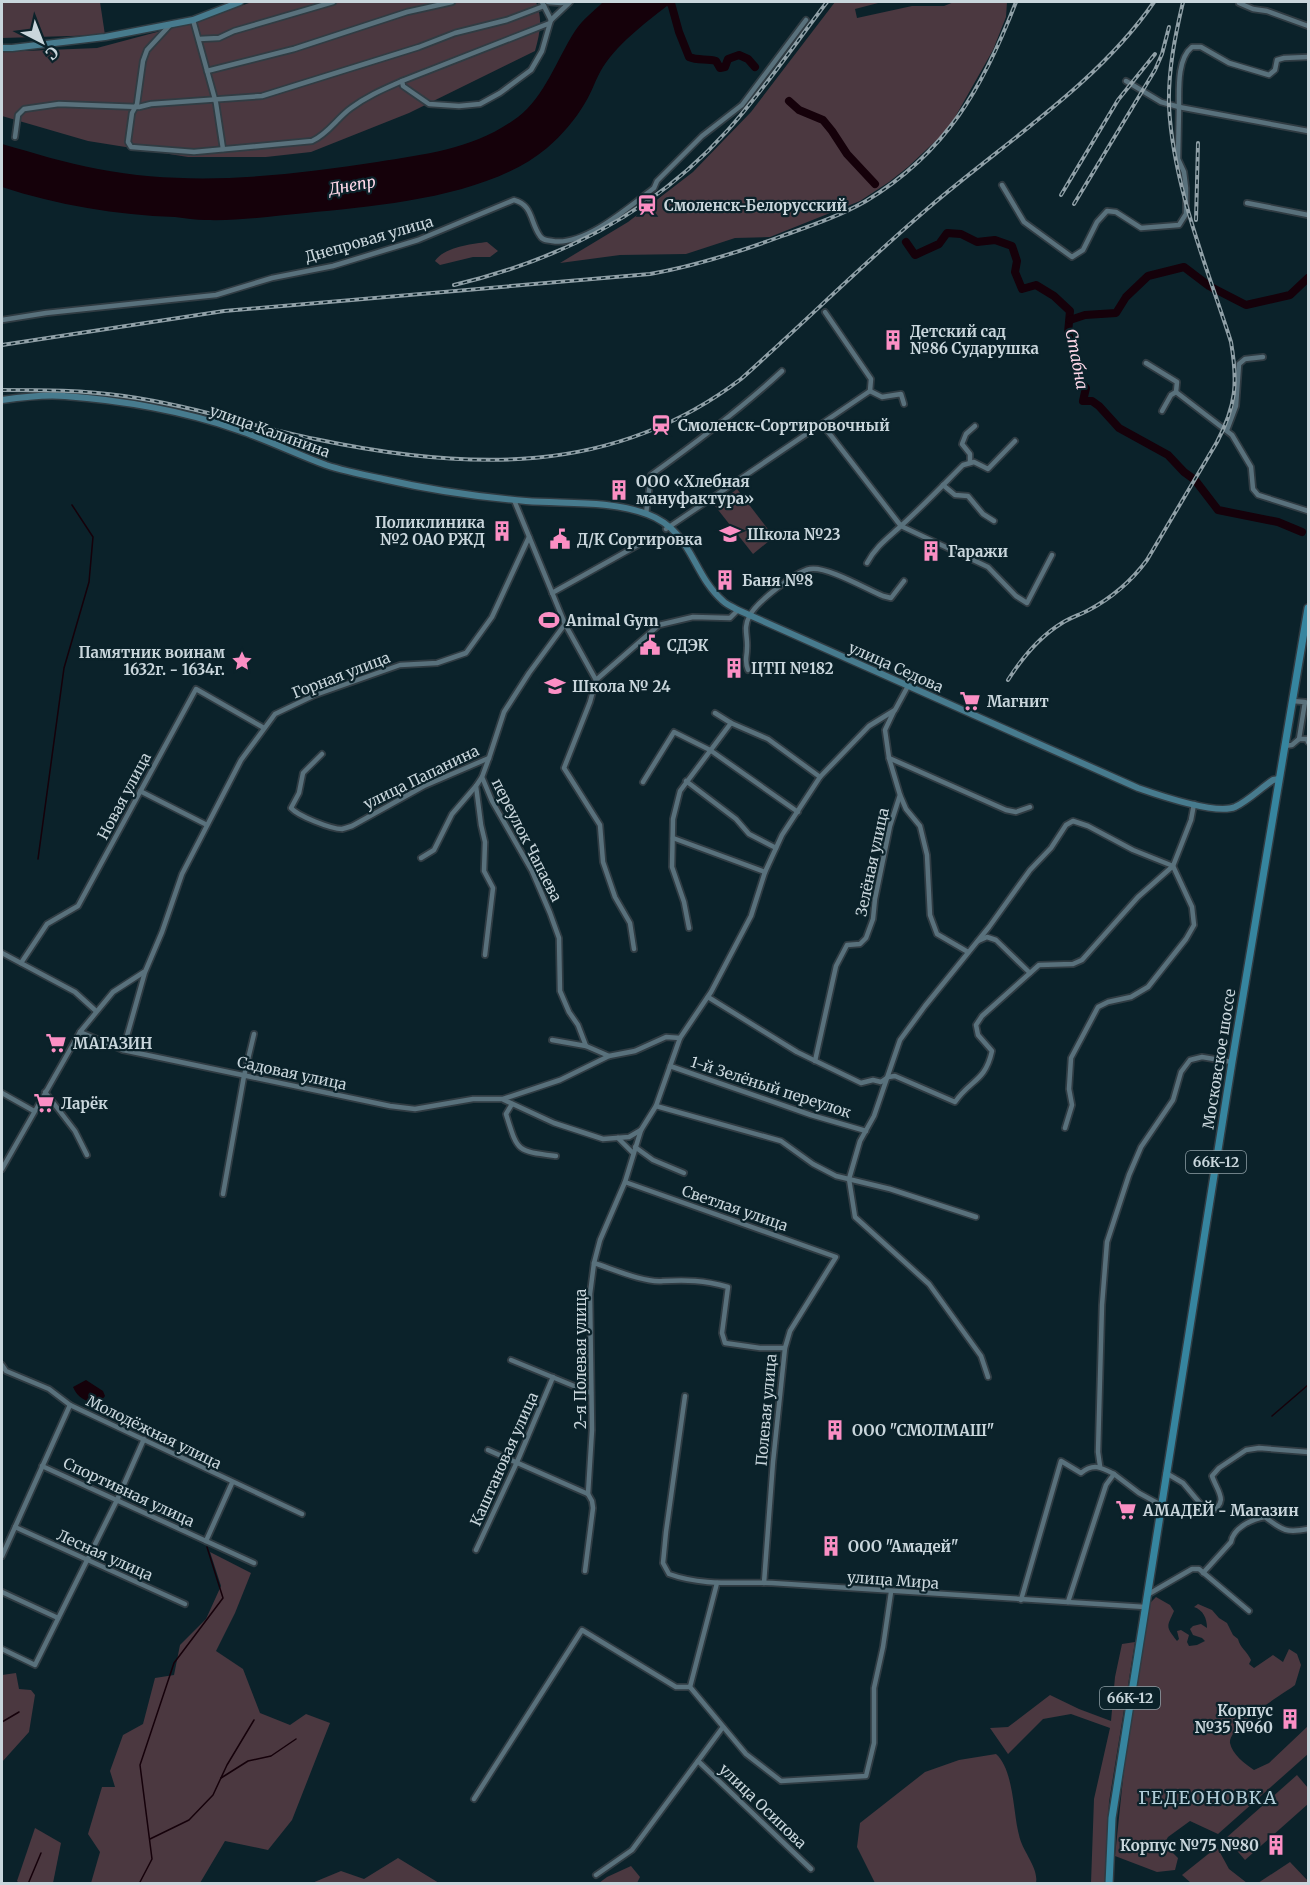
<svg xmlns="http://www.w3.org/2000/svg" width="1310" height="1885" font-family="Merriweather,serif">
<style>
.green{fill:#4b3840}
.water{fill:#15010a}
.lines{fill:none;stroke-linecap:round;stroke-linejoin:round}
.stream{stroke:#15010a;stroke-width:1.5}
.river{stroke:#15010a;stroke-width:8}
.street-casing{stroke:#303c43;stroke-width:8}
.secondary-casing{stroke:#303c43;stroke-width:9}
.primary-casing{stroke:#303c43;stroke-width:10}
.street{stroke:#59717c;stroke-width:4.5}
.secondary{stroke:#477b8e;stroke-width:6}
.primary{stroke:#36859f;stroke-width:7}
.rail-casing{stroke:#90a0a7;stroke-width:4}
.rail{stroke:#0b222a;stroke-width:1.5;stroke-dasharray:4.5;stroke-linecap:butt}
.labels{text-anchor:middle;dominant-baseline:central;stroke-width:4.5;stroke-linejoin:round;paint-order:stroke}
.shield{fill:#0b222a;stroke:#90a0a7;stroke-width:1.5}
.shield-label{font-size:14px;font-weight:bold;fill:#c9d6dc}
.poi-label{font-size:15px;font-weight:bold;fill:#c9d6dc;stroke:#0b222a;text-anchor:start}
.street-label{font-size:15px;fill:#c9d6dc;stroke:#0b222a}
.water-label{font-size:16px;font-style:italic;fill:#fed8e9;stroke:#0b222a}
.quarter-label{font-size:18px;letter-spacing:1.5px;fill:#b0cbd6;stroke:#0b222a}
</style>
<rect width="100%" height="100%" fill="#0b222a"/>
<g class="green">
<polygon points="2,2 100,2 105,35 2,38"/>
<path d="M252,2H536C543,20 540,33 535,51L409,113L311,152L266,157H188L88,141L2,116V50L24,51L97,48L187,24Z"/>
<polygon points="835,2 882,2 855,9 857,18 912,6 944,6 954,2 1007,2 1006,17 993,50 954,119 943,134 908,167 889,182 860,201 770,237 735,238 686,254 620,255 560,263 628,222 693,172 751,112"/>
<path d="M487,242L498,251L490,257H473L440,265L435,261C444,247 472,244 487,242Z"/>
<polygon points="737,489 774,537 753,554 715,506"/>
<polygon points="210,1552 251,1573 235,1613 216,1651 243,1669 260,1713 290,1725 306,1714 330,1723 292,1820 268,1850 225,1841 200,1883 91,1883 100,1852 88,1834 102,1787 115,1787 110,1771 123,1735 143,1724 155,1678 174,1675 180,1645 206,1619 221,1586"/>
<path d="M1156,1597L1170,1605L1174,1611C1167,1627 1165,1626 1177,1641L1179,1639L1177,1631L1181,1630L1189,1635L1187,1642L1189,1646L1197,1645L1205,1641L1202,1638L1193,1635L1190,1629L1193,1626L1201,1624L1207,1628C1207,1618 1203,1610 1194,1607L1198,1604L1212,1610L1219,1618L1227,1623L1233,1635L1238,1639C1240,1648 1247,1651 1251,1660L1249,1664L1254,1668L1273,1655L1283,1662L1289,1649L1297,1654L1301,1665L1295,1685C1282,1695 1228,1726 1230,1743C1232,1754 1245,1764 1254,1770L1269,1763L1308,1726V1754L1218,1834L1190,1821L1168,1837L1164,1844L1178,1858L1175,1870L1157,1872L1115,1856L1124,1769L1149,1604Z"/>
<polygon points="1135,1642 1109,1802 1105,1883 1091,1883 1094,1799 1110,1728 1071,1714 1043,1719 1008,1754 990,1728 1008,1727 1050,1695 1079,1709 1111,1721 1115,1677 1122,1644"/>
<polygon points="16,1673 19,1689 31,1690 35,1695 29,1732 2,1762 2,1675"/>
<path d="M996,1754C1014,1770 1013,1813 1019,1835C1022,1851 1039,1868 1036,1883H875L857,1847L860,1823L925,1772L959,1760Z"/>
<polygon points="1297,1775 1308,1788 1308,1804 1245,1860 1226,1838"/>
<polygon points="35,1828 61,1843 53,1883 19,1883 17,1881"/>
<polygon points="1217,1847 1229,1869 1247,1883 1191,1883 1182,1875"/>
<polygon points="398,1858 439,1883 312,1883 341,1871 364,1879"/>
<polygon points="1290,1862 1308,1881 1308,1883 1258,1883"/>
<polygon points="631,1866 640,1877 637,1883 599,1883 607,1877"/>
</g>
<g class="water">
<path d="M603,2H672C648,21 620,41 603,67C596,78 592,92 585,103C575,120 562,135 547,148C489,197 379,206 306,213C273,216 239,221 206,220C196,220 185,218 175,217C117,215 57,205 2,187V144C34,153 65,163 98,169C191,187 285,176 377,162C428,154 475,149 518,117C545,96 557,59 575,31C582,20 594,11 603,2Z"/>
<path d="M86,1380L103,1391L105,1396L97,1406C86,1400 78,1399 73,1387Z"/>
</g>
<g class="lines">
<g class="stream">
<polyline points="38,859 64,668 89,582 93,537 72,505"/>
<polyline points="1272,1416 1308,1385"/>
<polyline points="2,1722 19,1712"/>
<polyline points="221,1778 248,1761 271,1756 296,1739"/>
<polyline points="150,1839 189,1820 213,1795 227,1765 254,1720"/>
<polyline points="28,1884 41,1853"/>
<polyline points="139,1884 152,1859 140,1765 174,1663 223,1598 207,1547"/>
</g>
<g class="river">
<path d="M667,2L671,3L679,32L689,57C698,61 707,58 716,61L720,68L725,67L728,59L739,55L748,59L755,67"/>
<polyline points="789,101 799,110 823,120 832,131 847,154 875,184"/>
<polyline points="906,242 915,255 939,244 947,233 961,234 977,242 995,240 1012,246 1017,261 1015,272 1022,289 1036,285 1054,296 1070,311 1068,333 1081,382 1086,388 1083,401 1092,401 1099,406 1119,428 1168,455 1184,472 1195,480 1218,510 1278,522 1302,532"/>
<polyline points="1070,320 1085,315 1116,313 1126,297 1148,276 1184,267 1209,286 1246,305 1290,295 1308,278"/>
</g>
<g class="street-casing">
<g id="street">
<polyline points="542,2 551,20 550,23 542,51 531,70 500,93 480,104 459,106 429,104 403,86 402,81 550,23"/>
<polyline points="548,2 561,3 567,2"/>
<polyline points="1239,3 1253,9 1267,11 1308,26"/>
<polyline points="193,20 216,103 223,149"/>
<polyline points="551,20 570,2"/>
<path d="M170,25L147,50L143,61L137,104L132,113L128,142L131,147L194,152L312,141C328,134 337,118 351,108C367,96 384,89 402,81"/>
<polyline points="199,39 219,38 234,31 333,2"/>
<polyline points="207,71 294,49 407,12 452,2"/>
<path d="M1126,81L1161,102L1179,107C1179,89 1177,59 1192,47H1201L1229,63L1269,75L1275,70L1277,60L1284,58L1308,57"/>
<polyline points="15,137 18,115 24,109 59,104 139,107 151,104 262,96 419,47 455,33 507,20 544,6"/>
<polyline points="1002,185 1024,222 1072,257 1083,250 1097,222 1107,211 1116,212 1141,228 1179,225 1186,214 1186,188 1184,172 1178,159 1179,107 1308,131"/>
<polyline points="1247,203 1308,215"/>
<polyline points="825,312 871,379 870,391"/>
<path d="M2,320L46,313L216,295L272,278L333,266L418,240L514,200C533,205 530,222 540,236C543,241 547,240 552,241C584,247 630,206 654,188L657,181L702,136L742,105L806,20"/>
<polyline points="1146,363 1177,382 1176,392 1232,435 1251,467 1253,489 1258,495 1308,511"/>
<polyline points="870,391 882,397 901,394 904,404"/>
<polyline points="1162,411 1171,395 1176,392"/>
<polyline points="822,424 901,526 988,567 1016,596 1027,603 1052,555"/>
<polyline points="1227,430 1236,406 1239,364 1245,359 1263,357"/>
<polyline points="970,463 970,454 962,444 966,434 975,426"/>
<polyline points="943,485 955,495 968,496 983,514 994,521"/>
<path d="M646,514L651,475C697,442 741,409 782,371"/>
<polyline points="666,529 870,391"/>
<path d="M867,563C876,546 888,538 902,525C923,506 943,485 963,465L974,462L988,469L1015,441"/>
<polyline points="552,593 638,545"/>
<polyline points="565,624 596,680"/>
<path d="M748,670C744,660 747,658 747,648C748,637 743,628 749,617C755,603 795,572 810,569C827,566 866,589 883,596L891,598L904,581"/>
<polyline points="1292,701 1305,702 1299,739 1307,739 1308,742"/>
<polyline points="715,713 731,723 768,739 820,777"/>
<polyline points="1284,746 1292,745 1299,739"/>
<path d="M322,754L303,773L299,793L291,808C298,816 331,829 342,829C346,828 349,827 352,826L424,786L489,758L504,712L529,673L565,624L514,500"/>
<polyline points="489,758 482,777 492,801 532,871 550,913 559,938 560,991 569,1012 578,1025 586,1046 609,1056"/>
<polyline points="889,758 1006,810 1016,812 1030,807"/>
<polyline points="482,777 476,786 481,825 485,842 484,871 493,888 485,955"/>
<polyline points="686,781 736,819 749,834 776,848"/>
<polyline points="643,782 674,732 710,750 798,812"/>
<polyline points="140,791 207,825"/>
<polyline points="900,795 906,809 920,826 927,855 930,915 937,934 968,952"/>
<polyline points="673,838 765,872"/>
<polyline points="421,858 434,850 452,814 476,786"/>
<polyline points="689,928 684,902 672,867 673,819 680,791 731,723"/>
<polyline points="978,941 987,937 996,940 1030,973"/>
<polyline points="634,949 630,923 615,897 603,862 600,825 564,768 590,702 596,680 659,625 693,617 730,618 738,610"/>
<polyline points="2,953 75,992 96,1011"/>
<polyline points="21,963 47,924 78,906 196,689 264,728"/>
<path d="M708,997L797,1052L861,1083L873,1080L881,1082L888,1077L895,1076L955,1102C971,1079 985,1082 992,1051L978,1035L976,1025L982,1016L1039,965L1073,964L1082,960L1138,897L1173,866L1191,820L1194,804"/>
<polyline points="80,1032 123,1050 390,1106 415,1109 473,1099 503,1099 560,1080 609,1056 635,1051 666,1037 680,1038"/>
<polyline points="552,1040 586,1046"/>
<polyline points="123,1050 145,972 162,932 182,874 241,760 275,714 315,695 400,665 437,663 466,653 492,617 529,537"/>
<polyline points="815,1061 836,966 847,945 860,944 866,938 873,919 875,899 890,826 900,795 889,758 885,730 894,711"/>
<polyline points="670,1066 811,1115 866,1131"/>
<polyline points="45,1092 75,1131 87,1155"/>
<polyline points="2,1093 34,1111"/>
<polyline points="504,1100 554,1123 603,1139 629,1137 641,1130"/>
<path d="M512,1104L506,1114C518,1152 516,1151 556,1156"/>
<polyline points="656,1106 781,1141 813,1164 836,1176 890,1189 976,1217"/>
<polyline points="618,1138 633,1153"/>
<polyline points="635,1147 653,1160 684,1173"/>
<polyline points="2,1169 80,1032 113,992 144,972"/>
<polyline points="625,1182 836,1257 790,1331 785,1348 773,1462 764,1583"/>
<polyline points="223,1194 244,1076 254,1034"/>
<path d="M594,1263C613,1269 644,1283 663,1281C687,1280 703,1280 728,1287L722,1333L725,1343L760,1348H785"/>
<polyline points="511,1360 591,1393"/>
<polyline points="2,1365 6,1371 49,1389 70,1405 302,1514"/>
<polyline points="988,1377 981,1356 929,1284 855,1217 849,1179 860,1141 874,1116 900,1040 925,1006 989,927 1030,870 1051,848 1066,825 1073,821 1088,826 1133,850 1173,866 1192,907 1194,925 1186,939 1148,987 1131,997 1108,1002 1098,1007 1071,1058 1069,1089 1072,1105 1065,1128"/>
<path d="M685,1396L666,1532L663,1563L669,1574C702,1586 737,1582 772,1583L1145,1607"/>
<polyline points="488,1450 588,1494"/>
<polyline points="42,1466 254,1563"/>
<polyline points="1100,1466 1098,1452 1102,1305 1107,1242 1129,1175 1141,1147 1173,1100 1181,1072 1190,1060 1202,1057 1232,1062"/>
<path d="M1166,1473L1183,1483L1204,1508L1210,1512C1230,1502 1217,1491 1212,1476L1219,1468L1246,1450L1259,1448L1308,1452"/>
<polyline points="15,1527 185,1604"/>
<polyline points="206,1541 232,1483"/>
<polyline points="476,1550 517,1462 553,1377"/>
<polyline points="2,1556 70,1405"/>
<polyline points="585,1571 593,1508 592,1501 588,1494 592,1430 590,1294 594,1263 600,1240 625,1182 641,1130 656,1106 680,1038 711,992 751,916 765,872 782,835 820,777 869,726 895,710 908,686"/>
<path d="M1203,1573L1231,1542C1233,1528 1252,1519 1265,1517C1283,1531 1287,1533 1308,1529"/>
<polyline points="717,1583 690,1687 746,1754 781,1781 866,1776 874,1743 874,1688 883,1647 891,1592"/>
<polyline points="2,1592 58,1618"/>
<polyline points="1147,1595 1192,1569 1199,1569 1249,1611"/>
<path d="M1021,1600L1061,1461L1081,1473C1093,1463 1101,1467 1114,1474"/>
<polyline points="1068,1602 1106,1485 1114,1474 1139,1493 1161,1505"/>
<polyline points="2,1649 35,1665 117,1500 144,1439"/>
<polyline points="698,1761 811,1869"/>
<polyline points="474,1799 582,1630 676,1687 690,1687"/>
<polyline points="596,1875 632,1850 723,1727"/>
</g>
</g>
<g class="secondary-casing">
<g id="secondary">
<polyline points="2,48 12,48 105,37 193,20 240,2"/>
<path d="M2,400C22,397 44,394 65,396C121,400 185,411 238,430C268,440 296,454 326,465C344,471 364,475 383,479C430,490 479,497 526,501C566,504 609,500 647,514C693,531 691,573 723,601C727,605 733,607 738,610L1138,788C1158,795 1216,815 1235,807C1248,801 1261,788 1273,780L1279,779"/>
</g>
</g>
<g class="primary-casing">
<polyline id="primary" points="1109,1884 1112,1818 1232,1062 1308,608"/>
</g>
<use href="#street" class="street"/>
<use href="#secondary" class="secondary"/>
<use href="#primary" class="primary"/>
<g class="rail-casing">
<g id="rail">
<polyline points="1061,195 1118,100 1155,54"/>
<polyline points="1074,204 1155,70 1162,54 1169,27"/>
<polyline points="1196,220 1198,143"/>
<path d="M454,285C560,260 653,213 727,131C763,91 794,45 827,2"/>
<path d="M2,345L224,311L650,274C696,266 739,252 782,236C810,226 840,216 866,201C947,152 983,87 1016,2"/>
<path d="M2,390C43,390 83,390 124,396C189,405 251,426 315,439C466,471 612,477 741,379C806,321 867,260 933,204C1007,141 1099,82 1154,2"/>
<path d="M1008,680C1022,658 1039,637 1062,623C1070,618 1079,615 1087,611C1112,598 1130,583 1147,560L1217,442C1236,406 1238,383 1231,342C1207,267 1173,186 1169,106C1168,71 1175,36 1183,2"/>
</g>
</g>
<use href="#rail" class="rail"/>
</g>
<defs>
<g id="station-bare" transform="scale(1.62)"><path d="M-3-6H3Q5-6 5-4V2Q5 4 3 4L4.5 6H3L1.5 4h-3L-3 6H-4.5L-3 4Q-5 4-5 2V-4Q-5-6-3-6ZM-3.5-4v3h7v-3ZM-3.5 1v1.5H-2V1ZM2 1v1.5H3.5V1Z" fill="#fb8fc4" stroke="#0b222a" stroke-width="2.5" paint-order="stroke"/></g>
<g id="building-bare" transform="scale(1.62)"><path d="M-4-6H4V6H1V3H-1V6H-4ZM-2.5-4.3h1.7v1.8h-1.7ZM.8-4.3h1.7v1.8H.8ZM-2.5-1h1.7V.8h-1.7ZM.8-1h1.7V.8H.8Z" fill="#fb8fc4" stroke="#0b222a" stroke-width="2.5" paint-order="stroke"/></g>
<g id="school-bare" transform="scale(1.62)"><path d="M0-5L7-2L0 1L-7-2ZM-4 1L0 2.5L4 1V4Q0 6-4 4Z" fill="#fb8fc4" stroke="#0b222a" stroke-width="2.5" paint-order="stroke"/></g>
<g id="civic-bare" transform="scale(1.62)"><path d="M-.6-6.5H3V-4.5H.6V-3L4-1V1h2V6H-6V1h2V-1L-.6-3ZM-1.2 2.5V6h2.4V2.5Z" fill="#fb8fc4" stroke="#0b222a" stroke-width="2.5" paint-order="stroke"/></g>
<g id="stadium-bare" transform="scale(1.62)"><path d="M0-5a6.5 5 0 1 0 0 10a6.5 5 0 1 0 0-10ZM-3.5-1.8h7v3.6h-7Z" fill="#fb8fc4" stroke="#0b222a" stroke-width="2.5" paint-order="stroke"/></g>
<g id="sight-bare" transform="scale(1.62)"><path d="M0-6L1.8-2.2L6-1.7L2.9 1.2L3.7 5.4L0 3.3L-3.7 5.4L-2.9 1.2L-6-1.7L-1.8-2.2Z" fill="#fb8fc4" stroke="#0b222a" stroke-width="2.5" paint-order="stroke"/></g>
<g id="supermarket-bare" transform="scale(1.62)"><path d="M-6-5.5h2.5l.6 2H6L4.5 2H-2.5L-4.4-4H-6ZM-1.5 3.2a1.3 1.3 0 1 0 .1 0ZM3 3.2a1.3 1.3 0 1 0 .1 0Z" fill="#fb8fc4" stroke="#0b222a" stroke-width="2.5" paint-order="stroke"/></g>
</defs>
<g fill-rule="evenodd">
<use href="#station-bare" x="647" y="205"/>
<use href="#building-bare" x="893" y="340"/>
<use href="#station-bare" x="661" y="425"/>
<use href="#building-bare" x="619" y="490"/>
<use href="#building-bare" x="502" y="531"/>
<use href="#school-bare" x="730" y="534"/>
<use href="#civic-bare" x="560" y="539"/>
<use href="#building-bare" x="931" y="551"/>
<use href="#building-bare" x="725" y="580"/>
<use href="#stadium-bare" x="549" y="620"/>
<use href="#civic-bare" x="650" y="645"/>
<use href="#sight-bare" x="242" y="661"/>
<use href="#building-bare" x="734" y="668"/>
<use href="#school-bare" x="555" y="686"/>
<use href="#supermarket-bare" x="970" y="701"/>
<use href="#supermarket-bare" x="56" y="1043"/>
<use href="#supermarket-bare" x="44" y="1103"/>
<use href="#building-bare" x="835" y="1430"/>
<use href="#supermarket-bare" x="1126" y="1510"/>
<use href="#building-bare" x="831" y="1546"/>
<use href="#building-bare" x="1290" y="1719"/>
<use href="#building-bare" x="1276" y="1845"/>
</g>
<g class="labels">
<g class="shield">
<rect x="1186" y="1151" width="60" height="22" rx="4.5"/>
<rect x="1100" y="1687" width="60" height="22" rx="4.5"/>
</g>
<g class="shield-label">
<text x="1216" y="1162">66К-12</text>
<text x="1130" y="1698">66К-12</text>
</g>
<g class="poi-label">
<text x="664" y="205">Смоленск-Белорусский</text>
<text x="910" y="331">Детский сад<tspan x="910" dy="17">№86 Сударушка</tspan></text>
<text x="678" y="425">Смоленск-Сортировочный</text>
<text x="636" y="481">ООО «Хлебная<tspan x="636" dy="17">мануфактура»</tspan></text>
<text x="485" y="522" text-anchor="end">Поликлиника<tspan x="485" dy="17">№2 ОАО РЖД</tspan></text>
<text x="747" y="534">Школа №23</text>
<text x="577" y="539">Д/К Сортировка</text>
<text x="948" y="551">Гаражи</text>
<text x="742" y="580">Баня №8</text>
<text x="566" y="620">Animal Gym</text>
<text x="667" y="645">СДЭК</text>
<text x="225" y="652" text-anchor="end">Памятник воинам<tspan x="225" dy="17">1632г. - 1634г.</tspan></text>
<text x="751" y="668">ЦТП №182</text>
<text x="572" y="686">Школа № 24</text>
<text x="987" y="701">Магнит</text>
<text x="73" y="1043">МАГАЗИН</text>
<text x="61" y="1103">Ларёк</text>
<text x="852" y="1430">ООО "СМОЛМАШ"</text>
<text x="1143" y="1510">АМАДЕЙ - Магазин</text>
<text x="848" y="1546">ООО "Амадей"</text>
<text x="1273" y="1710" text-anchor="end">Корпус<tspan x="1273" dy="17">№35 №60</tspan></text>
<text x="1259" y="1845" text-anchor="end">Корпус №75 №80</text>
</g>
<g class="street-label">
<text transform="translate(369 239) rotate(-16)">Днепровая улица</text>
<text transform="translate(270 431) rotate(20)">улица Калинина</text>
<text transform="translate(896 667) rotate(24)">улица Седова</text>
<text transform="translate(341 675) rotate(-21)">Горная улица</text>
<text transform="translate(421 777) rotate(-26)">улица Папанина</text>
<text transform="translate(124 796) rotate(-62)">Новая улица</text>
<text transform="translate(527 840) rotate(63)">переулок Чапаева</text>
<text transform="translate(872 862) rotate(-78)">Зелёная улица</text>
<text transform="translate(1219 1059) rotate(-81)">Московское шоссе</text>
<text transform="translate(292 1073) rotate(12)">Садовая улица</text>
<text transform="translate(771 1087) rotate(18)">1-й Зелёный переулок</text>
<text transform="translate(735 1208) rotate(19)">Светлая улица</text>
<text transform="translate(580 1359) rotate(-90)">2-я Полевая улица</text>
<text transform="translate(766 1410) rotate(-85)">Полевая улица</text>
<text transform="translate(154 1432) rotate(26)">Молодёжная улица</text>
<text transform="translate(504 1459) rotate(-66)">Каштановая улица</text>
<text transform="translate(129 1492) rotate(25)">Спортивная улица</text>
<text transform="translate(105 1555) rotate(24)">Лесная улица</text>
<text transform="translate(893 1580) rotate(4)">улица Мира</text>
<text transform="translate(763 1806) rotate(44)">улица Осипова</text>
</g>
<g class="water-label">
<text transform="translate(352 185) rotate(-10)">Днепр</text>
<text transform="translate(1077 359) rotate(79)">Стабна</text>
</g>
<g class="quarter-label">
<text x="1208" y="1797">ГЕДЕОНОВКА</text>
</g>
</g>
<rect width="1310" height="1885" fill="none" stroke="#c9d6dc" stroke-width="6"/>
<g transform="translate(42 42) rotate(138)" stroke="#0b222a" stroke-width="4.5" paint-order="stroke">
<path d="M0-4.5L10 22L0 15L-10 22Z" fill="#c9d6dc"/>
<text y="-9" font-size="16" font-weight="bold" text-anchor="middle" fill="#c9d6dc">С</text>
</g>
</svg>
